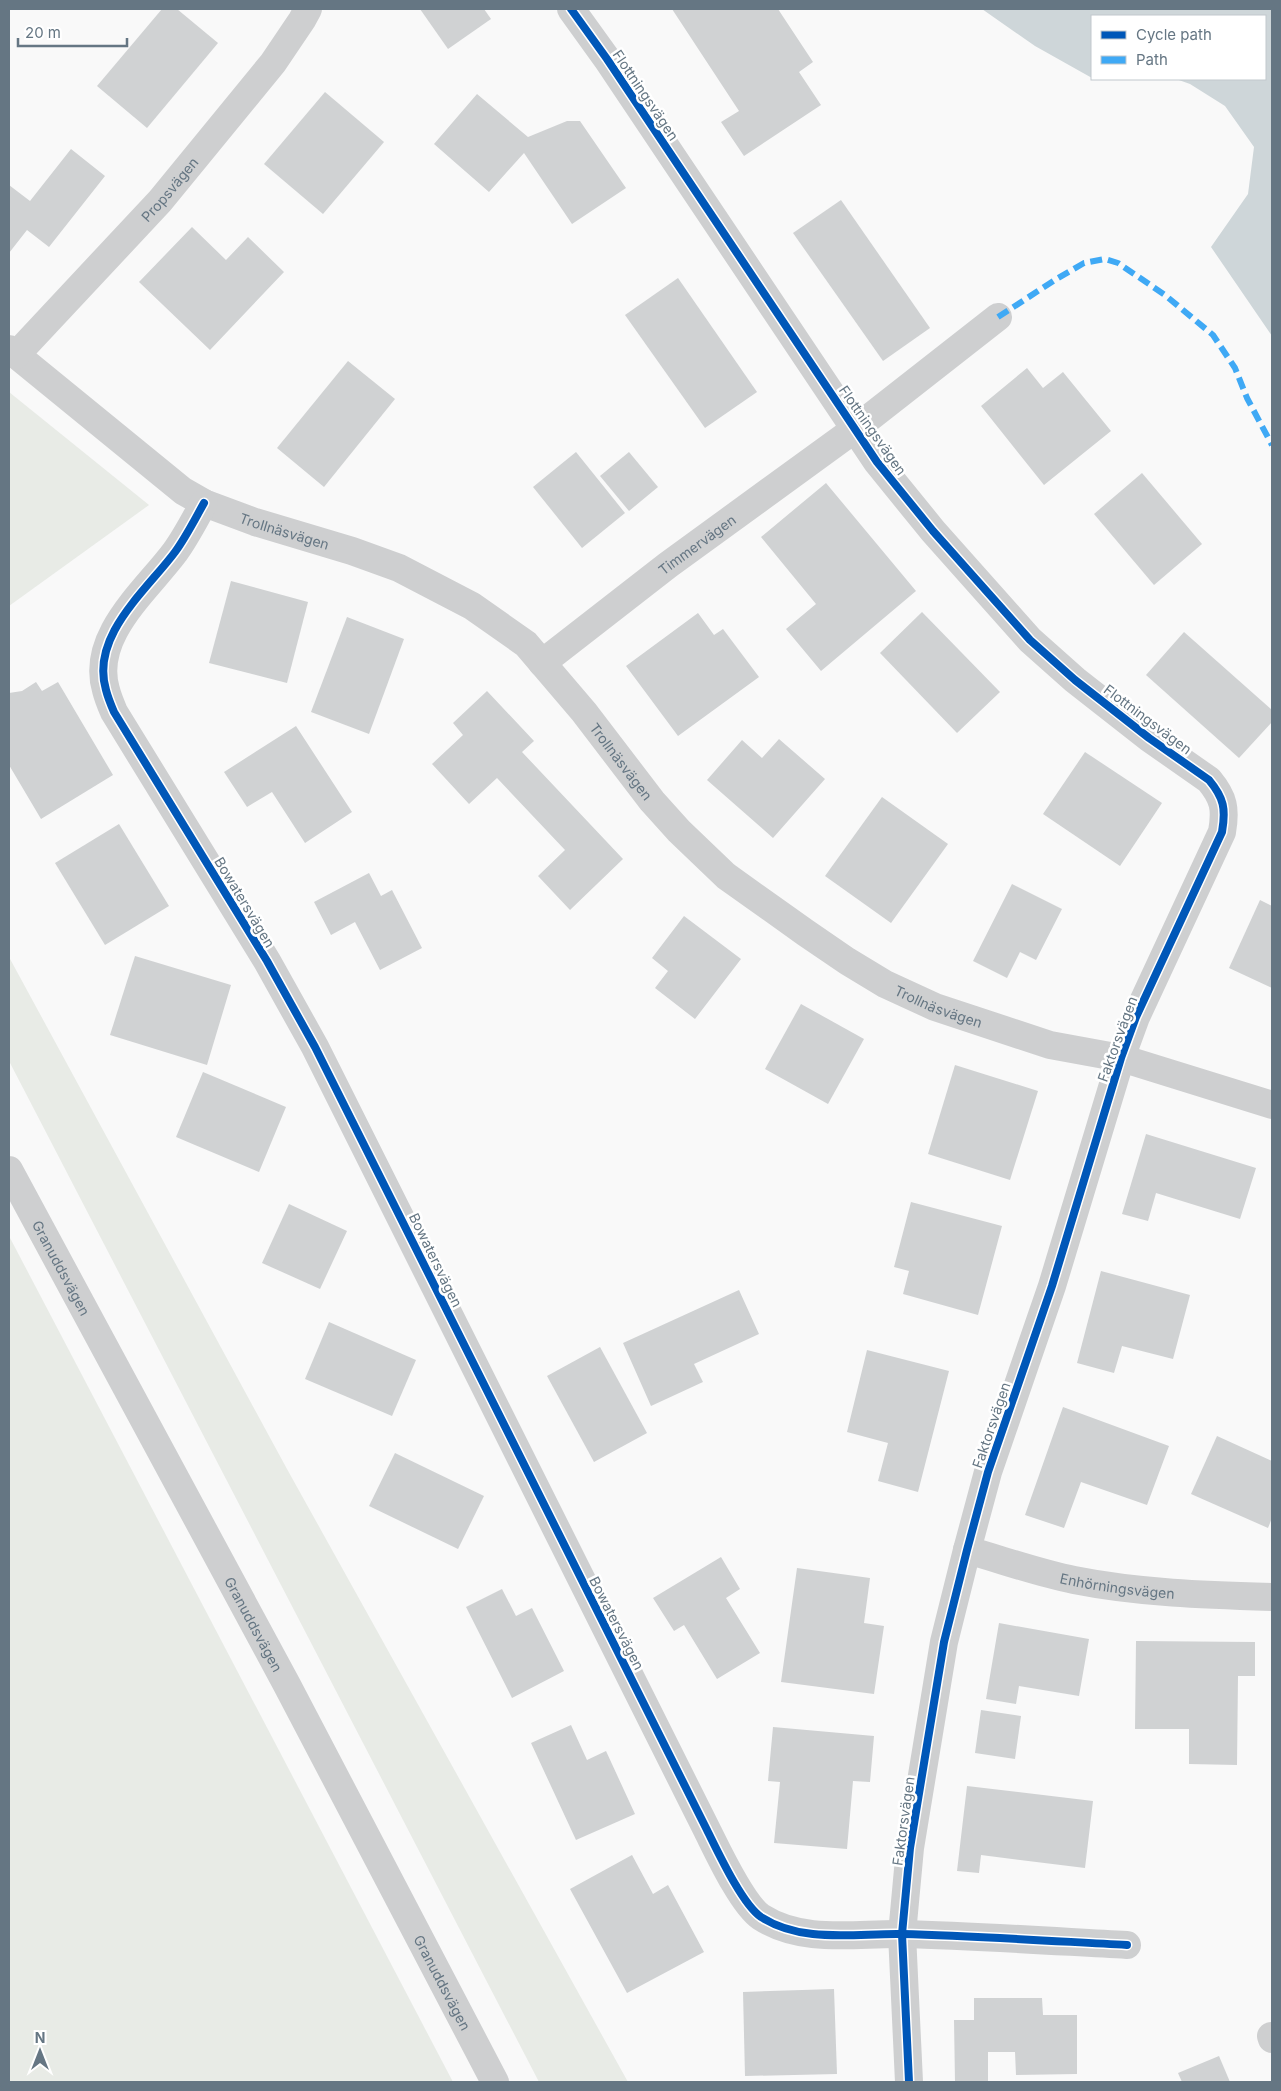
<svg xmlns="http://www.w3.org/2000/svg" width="1281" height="2091" font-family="Inter,sans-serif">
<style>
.green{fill:#e8ebe6}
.water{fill:#ced6d9}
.building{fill:#d0d2d3}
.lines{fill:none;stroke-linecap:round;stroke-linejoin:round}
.minor{stroke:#cecfd0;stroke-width:28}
.tertiary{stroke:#cecfd0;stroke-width:28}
.quiet{stroke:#3fa9f5;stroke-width:6;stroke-dasharray:12 6;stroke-linecap:butt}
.cycleway-casing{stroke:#fff;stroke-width:11}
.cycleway{stroke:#0057b8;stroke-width:8}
.labels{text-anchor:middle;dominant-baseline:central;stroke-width:5;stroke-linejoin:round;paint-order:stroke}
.street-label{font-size:14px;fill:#657683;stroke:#fff}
</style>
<rect width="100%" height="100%" fill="#f9f9f9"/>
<g class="green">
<polygon points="9,392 149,505 9,606"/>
<polygon points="9,957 287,1469 628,2082 539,2082 9,1061"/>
<polygon points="9,1236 453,2082 9,2082"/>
</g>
<polygon class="water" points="982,9 1272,9 1272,336 1211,247 1248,194 1254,147 1225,106 1190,84 1176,79 1265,79 1265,16 1092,16 1092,78 1035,46"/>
<g class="building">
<polygon points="162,9 177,9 218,43 147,128 97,86"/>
<polygon points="420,9 484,9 491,19 448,49"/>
<polygon points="672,9 778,9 813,62 799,72 821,105 744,156 721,122 739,111"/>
<polygon points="325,92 384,142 323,214 264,164"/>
<polygon points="477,94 528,137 567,121 580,121 626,188 572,224 524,153 489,192 434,144"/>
<polygon points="71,149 105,176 49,247 27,230 9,253 9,185 30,201"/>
<polygon points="841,200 930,328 883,361 793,233"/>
<polygon points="192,227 226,260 248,237 284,272 210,350 139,282"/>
<polygon points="678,278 757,392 705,428 625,315"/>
<polygon points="348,361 395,399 324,487 277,448"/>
<polygon points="1027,368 1043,388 1063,372 1111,431 1044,485 981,406"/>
<polygon points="576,452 625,513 582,548 533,487"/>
<polygon points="629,452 658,487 629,511 600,476"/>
<polygon points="1142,473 1202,544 1154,585 1094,514"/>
<polygon points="826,483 916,591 821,671 786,629 816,604 761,537"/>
<polygon points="231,581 308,602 287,683 209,663"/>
<polygon points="922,612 1000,692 957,733 880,653"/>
<polygon points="698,613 714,635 723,629 759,677 678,736 626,666"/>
<polygon points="347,617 404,639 369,734 311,712"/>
<polygon points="1184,632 1272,710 1272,722 1239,758 1146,675"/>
<polygon points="36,682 42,691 58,682 113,775 41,819 9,765 9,693 22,691"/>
<polygon points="487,691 534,741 522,752 623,859 570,910 538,876 565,850 497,778 469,804 432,764 463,735 453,723"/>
<polygon points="296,726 352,812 305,843 272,792 247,807 224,772"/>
<polygon points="779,739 825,779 773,838 707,780 742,740 762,758"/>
<polygon points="1085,752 1162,803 1120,866 1043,814"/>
<polygon points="882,797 948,844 891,923 825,876"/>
<polygon points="119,824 169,906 105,945 55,863"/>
<polygon points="369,873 381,896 392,890 422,948 380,970 355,922 331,935 314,902"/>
<polygon points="1012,884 1062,909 1036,960 1020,952 1007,978 973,961"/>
<polygon points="1260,900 1272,906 1272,988 1229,968"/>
<polygon points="684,916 741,959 695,1019 655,988 668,971 652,958"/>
<polygon points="135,956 231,985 207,1065 110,1035"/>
<polygon points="801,1004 864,1039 828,1104 765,1069"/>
<polygon points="955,1065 1038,1091 1010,1180 928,1154"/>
<polygon points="203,1072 286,1107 259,1172 176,1137"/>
<polygon points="1146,1134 1256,1168 1240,1219 1156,1193 1148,1221 1122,1214"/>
<polygon points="911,1202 1002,1226 978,1315 903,1294 909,1271 894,1267"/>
<polygon points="289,1204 347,1231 320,1289 262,1263"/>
<polygon points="1101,1271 1190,1295 1173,1359 1122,1346 1114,1373 1077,1363"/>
<polygon points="739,1290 759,1334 694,1364 703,1382 651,1406 623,1343"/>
<polygon points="329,1322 416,1360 392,1416 305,1379"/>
<polygon points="600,1347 647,1433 594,1462 547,1376"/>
<polygon points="867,1350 949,1371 918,1492 878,1481 888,1443 847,1432"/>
<polygon points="1063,1407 1169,1446 1147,1505 1081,1482 1064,1528 1025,1515"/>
<polygon points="1217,1436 1272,1461 1272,1518 1268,1528 1191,1494"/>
<polygon points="395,1453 484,1496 458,1549 369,1506"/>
<polygon points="721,1557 740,1589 726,1598 760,1653 717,1679 684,1625 674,1631 653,1598"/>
<polygon points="797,1568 870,1578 864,1623 884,1626 874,1694 781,1682"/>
<polygon points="502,1589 516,1616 532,1608 564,1671 512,1698 466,1607"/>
<polygon points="999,1623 1089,1639 1079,1696 1019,1686 1016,1704 986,1699"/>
<polygon points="1136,1641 1255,1642 1255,1676 1238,1676 1237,1765 1189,1764 1189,1729 1135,1729"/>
<polygon points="981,1710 1021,1716 1015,1759 975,1753"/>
<polygon points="571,1725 587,1760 606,1751 635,1814 576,1840 531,1743"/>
<polygon points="773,1727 874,1736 870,1782 853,1781 847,1849 774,1843 780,1782 768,1781"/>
<polygon points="967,1786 1093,1801 1085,1868 981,1855 979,1873 957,1871"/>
<polygon points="632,1855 653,1894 668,1885 704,1952 627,1993 570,1889"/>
<polygon points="834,1989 837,2074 745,2076 743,1992"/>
<polygon points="974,1998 1042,1998 1043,2015 1077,2015 1077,2074 1016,2075 1015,2052 988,2052 988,2082 955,2082 954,2020 974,2020"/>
<polygon points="1219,2056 1230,2082 1182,2082 1178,2073"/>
</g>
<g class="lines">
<g class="minor">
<path d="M571,9L607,59L877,462L933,531L1030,640L1075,680L1149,738L1209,780C1224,798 1226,809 1222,832L1136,1017L1121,1058L1052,1286L988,1472L967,1550L944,1642L910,1848L902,1934L909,2082"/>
<path id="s1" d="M9,349L183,491L204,503L255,522L352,551L399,568L472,606L526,644L584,712L652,801L679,831L726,876L806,933L847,961L885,984L935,1007L1050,1045L1121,1058L1272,1105"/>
<path id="s2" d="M16,355L160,201L273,63L302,20L308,9"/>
<path d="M204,503C195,519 186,537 175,552C146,591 90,636 106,690C108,698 111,705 114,712L267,961L315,1047L707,1830C718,1852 742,1904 761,1917C803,1944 856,1933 902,1934C977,1936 1052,1941 1127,1945"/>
<path id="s3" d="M542,663L668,565L855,429L998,317"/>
<path id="s4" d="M967,1550C1003,1560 1038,1573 1074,1580C1139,1593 1206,1595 1272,1597"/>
<polyline points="1271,2036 1272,2039"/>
</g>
<path class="tertiary" id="s5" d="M9,1170L287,1685L495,2082"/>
<polyline class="quiet" points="998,317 1058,278 1084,263 1105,259 1118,263 1165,295 1213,335 1235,368 1247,398 1272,445"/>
<g class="cycleway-casing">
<g id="cycleway">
<path d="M571,9L607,59L877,462L933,531L1030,640L1075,680L1149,738L1209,780C1224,798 1226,809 1222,832L1136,1017L1121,1058L1052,1286L988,1472L967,1550L944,1642L910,1848L902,1934L909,2082"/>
<path d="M204,503C195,519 186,537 175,552C146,591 90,636 106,690C108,698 111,705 114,712L267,961L315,1047L707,1830C718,1852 742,1904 761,1917C803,1944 856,1933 902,1934C977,1936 1052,1941 1127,1945"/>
</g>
</g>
<use href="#cycleway" class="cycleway"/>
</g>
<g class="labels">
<g class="street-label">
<text transform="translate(646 95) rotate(56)">Flottningsvägen</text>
<text stroke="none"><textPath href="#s2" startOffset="226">Propsvägen</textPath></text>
<text transform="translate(873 430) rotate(55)">Flottningsvägen</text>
<text stroke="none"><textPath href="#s1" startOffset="334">Trollnäsvägen</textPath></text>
<text stroke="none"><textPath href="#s3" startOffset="195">Timmervägen</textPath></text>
<text transform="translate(1148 719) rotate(37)">Flottningsvägen</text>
<text stroke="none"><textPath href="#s1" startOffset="754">Trollnäsvägen</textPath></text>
<text transform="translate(245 902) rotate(59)">Bowatersvägen</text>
<text stroke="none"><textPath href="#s1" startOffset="1160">Trollnäsvägen</textPath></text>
<text transform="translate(1117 1039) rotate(-70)">Faktorsvägen</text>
<text transform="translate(436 1260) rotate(64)">Bowatersvägen</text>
<text stroke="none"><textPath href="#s5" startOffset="111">Granuddsvägen</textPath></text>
<text transform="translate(991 1425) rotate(-71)">Faktorsvägen</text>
<text stroke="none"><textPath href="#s4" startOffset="155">Enhörningsvägen</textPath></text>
<text transform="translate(617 1623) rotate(63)">Bowatersvägen</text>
<text stroke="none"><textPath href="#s5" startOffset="516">Granuddsvägen</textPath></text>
<text transform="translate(903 1821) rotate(-82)">Faktorsvägen</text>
<text stroke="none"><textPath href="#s5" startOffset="921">Granuddsvägen</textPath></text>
</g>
</g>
<rect width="1281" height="2091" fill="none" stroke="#657683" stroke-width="20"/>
<rect x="1091" y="15" width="175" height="65" fill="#ffffff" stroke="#c1c8cd"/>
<rect x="1101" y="31" width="25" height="8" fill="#0057b8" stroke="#c1c8cd"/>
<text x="1136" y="40" font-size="15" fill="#657683">Cycle path</text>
<rect x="1101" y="56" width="25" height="8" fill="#3fa9f5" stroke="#c1c8cd"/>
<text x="1136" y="65" font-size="15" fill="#657683">Path</text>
<g transform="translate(40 2051)" stroke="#ffffff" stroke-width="4" paint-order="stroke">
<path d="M0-4L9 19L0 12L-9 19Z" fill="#657683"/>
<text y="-8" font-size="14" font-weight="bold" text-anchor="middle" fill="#657683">N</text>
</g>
<path d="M18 38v8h109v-8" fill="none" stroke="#657683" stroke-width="2.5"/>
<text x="25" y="38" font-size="15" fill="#657683" stroke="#ffffff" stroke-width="4" paint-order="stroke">20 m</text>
</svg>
